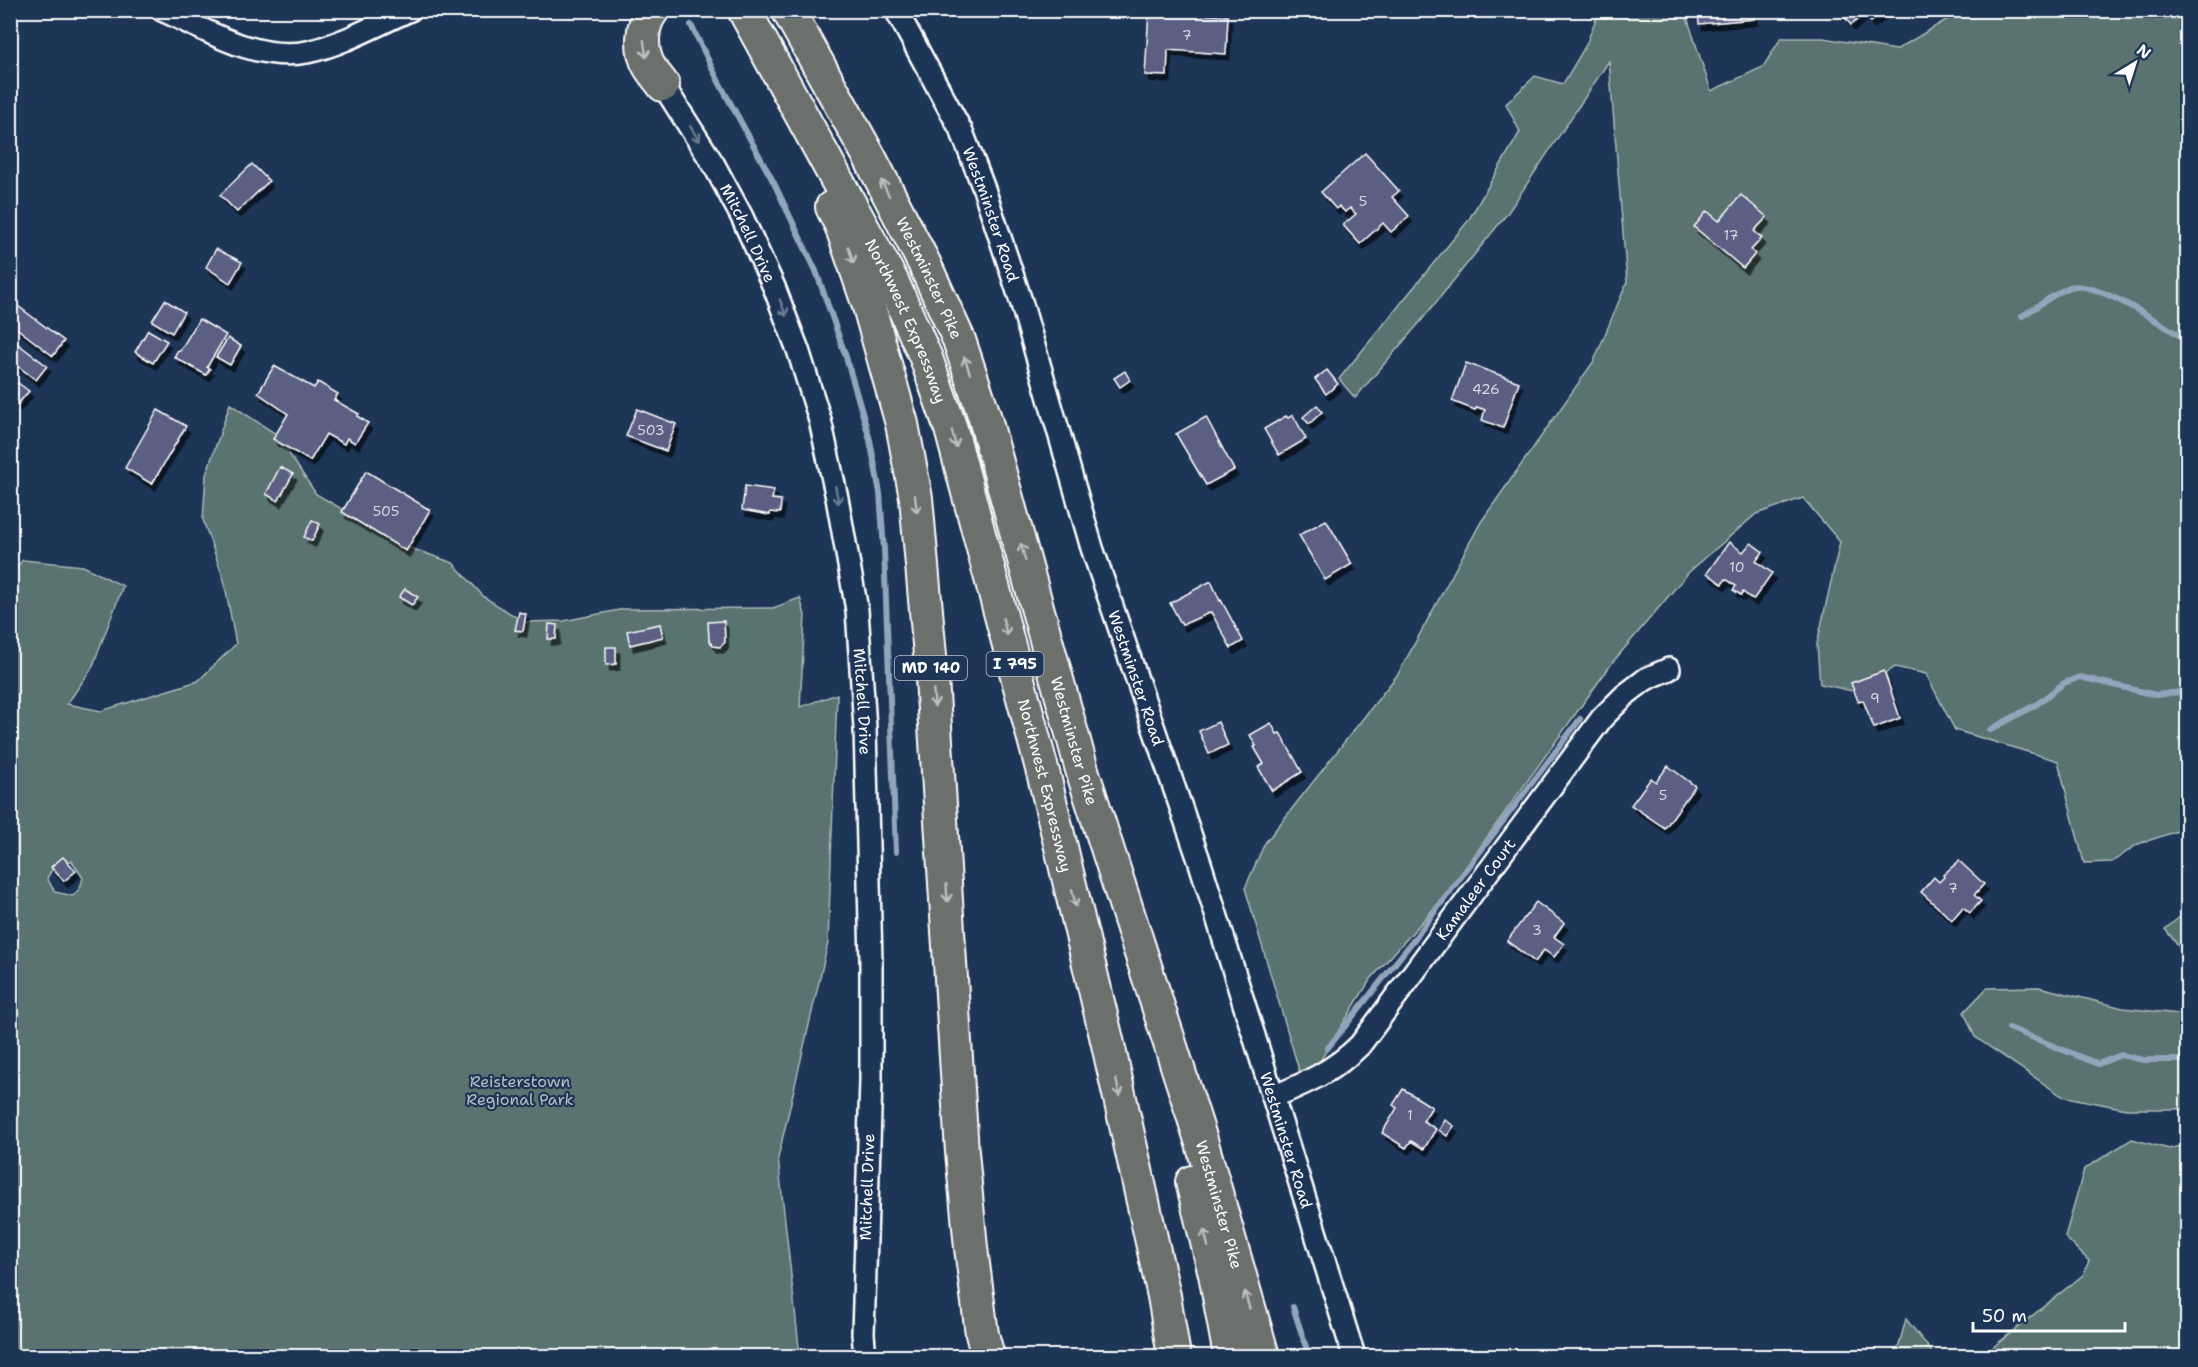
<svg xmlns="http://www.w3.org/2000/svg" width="2198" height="1367" font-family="'Shantell Sans',sans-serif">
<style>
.green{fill:#59736f;stroke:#acb9b7;stroke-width:1.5;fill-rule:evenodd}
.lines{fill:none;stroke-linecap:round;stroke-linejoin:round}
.stream{stroke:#91a6bc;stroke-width:6}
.building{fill:#5a5e83;stroke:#fff;stroke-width:1.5;filter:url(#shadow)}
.minor-casing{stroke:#fff;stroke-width:26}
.highway-casing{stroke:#fff;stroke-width:36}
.minor{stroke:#1d3557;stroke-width:21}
.highway{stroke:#6c706d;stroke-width:32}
.oneway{stroke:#bdbfbd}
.oneway2{stroke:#6c7c92}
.labels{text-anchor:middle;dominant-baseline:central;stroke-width:4.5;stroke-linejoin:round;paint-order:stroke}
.number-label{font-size:14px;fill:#d6d7e0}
.shield{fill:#1d3557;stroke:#bbc2cd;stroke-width:1.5}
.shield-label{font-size:15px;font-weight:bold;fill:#fff}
.street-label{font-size:16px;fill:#fff;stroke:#1d3557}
.park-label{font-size:16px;fill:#b4c0be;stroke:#1d3557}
</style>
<defs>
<filter id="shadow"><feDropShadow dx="3.5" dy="6" stdDeviation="0" flood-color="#0009"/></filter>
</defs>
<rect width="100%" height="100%" fill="#1d3557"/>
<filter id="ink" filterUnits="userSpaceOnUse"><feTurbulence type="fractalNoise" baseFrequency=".0167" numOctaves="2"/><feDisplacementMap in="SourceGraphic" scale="12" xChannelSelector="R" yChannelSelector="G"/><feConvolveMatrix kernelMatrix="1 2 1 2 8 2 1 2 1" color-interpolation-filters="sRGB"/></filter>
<g filter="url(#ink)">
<g class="green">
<polygon points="1599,11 1685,11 1711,91 1763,67 1781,38 1823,38 1896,50 1961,11 2187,11 2187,828 2138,844 2112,862 2084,863 2058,761 1955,730 1926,674 1895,667 1857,692 1820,684 1817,644 1840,542 1803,498 1756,514 1689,572 1612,663 1445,896 1370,980 1304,1087 1245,888 1265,843 1398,674 1481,522 1594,361 1627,282 1609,61 1507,214 1421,321 1355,398 1339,379 1468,221 1520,132 1506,104 1535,76 1563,84 1586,45"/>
<path d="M230,404L276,434L316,494L405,546L453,563L484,597L524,622L564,621L624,609L773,608L800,598L805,615L800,707L837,694L828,943L778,1158L800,1356H11L10,573L23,560L83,566L123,586L92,668L67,704L101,711L198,681L236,644L224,580L203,520L206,475ZM72,861L83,878L80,888L73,896L55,892L47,878L56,863Z"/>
<polygon points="2187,911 2187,957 2165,929"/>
<polygon points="2039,987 2123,1008 2187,1015 2187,1109 2126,1109 2062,1096 1975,1037 1964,1012 1987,988"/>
<polygon points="2132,1139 2169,1149 2187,1144 2187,1356 1982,1356 2083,1275 2089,1261 2065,1237 2084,1169"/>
<polygon points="1906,1319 1935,1356 1896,1356"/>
</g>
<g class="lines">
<g class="stream">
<polyline points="691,25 719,82 773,181 816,271 846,357 870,440 880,493 884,550 896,852"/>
<path d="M2022,316C2034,309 2058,291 2070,287C2096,280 2165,326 2188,341"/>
<polyline points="1990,730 2037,704 2064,683 2080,677 2156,695 2188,691"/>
<polyline points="2009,1028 2098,1064 2121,1055 2143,1060 2188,1060"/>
<polyline points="1327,1049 1412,942 1580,719"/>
<polyline points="1293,1307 1309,1356"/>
</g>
</g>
<g class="building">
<polygon points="1698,10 1754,10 1754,19 1699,24"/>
<polygon points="1839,10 1885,10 1885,11 1871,22 1864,14 1851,25"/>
<polygon points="1149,11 1228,16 1226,54 1168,50 1167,76 1145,75"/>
<polygon points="1365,153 1399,191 1392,197 1409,216 1391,232 1383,223 1360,244 1343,225 1356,214 1350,208 1345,212 1339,206 1336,209 1321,192"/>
<polygon points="252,164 269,181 237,212 220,195"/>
<polygon points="1741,195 1767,217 1754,231 1762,238 1751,250 1755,254 1743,268 1694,227 1707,211 1719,221"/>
<polygon points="216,249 242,262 230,283 206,267"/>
<polygon points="10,300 64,341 53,356 10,323"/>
<polygon points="165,300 184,312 172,333 152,321"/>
<polygon points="199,319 226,335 207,367 210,369 206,375 174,357 178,350 180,351"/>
<polygon points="148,330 167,341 153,363 135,352"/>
<polygon points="10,338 47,366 36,380 10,360"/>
<polygon points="228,338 241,346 230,365 216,357"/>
<polygon points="1466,363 1519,382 1503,428 1482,420 1485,410 1477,407 1475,410 1452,401"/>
<polygon points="274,366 314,388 318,382 338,394 334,400 359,414 357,416 368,423 355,443 347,438 344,444 326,434 310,461 273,439 288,414 258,393"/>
<polygon points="1327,370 1338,384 1326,394 1315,379"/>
<polygon points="1125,371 1130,380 1120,387 1114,378"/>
<polygon points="10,377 29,391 17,405 10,400"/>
<polygon points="1317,405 1322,412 1309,424 1303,417"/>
<polygon points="637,409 676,424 666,451 626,436"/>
<polygon points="158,410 186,426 152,484 125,468"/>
<polygon points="1293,415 1306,439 1279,455 1264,429 1286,416 1288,418"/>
<polygon points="1206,417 1234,470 1206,485 1176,434"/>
<polygon points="280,467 293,474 278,501 266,494"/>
<polygon points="366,471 430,510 406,551 342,512"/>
<polygon points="745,486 774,490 772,499 781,500 780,513 770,512 770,515 742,510"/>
<polygon points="312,520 320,524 312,541 304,537"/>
<polygon points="1326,520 1352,564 1325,580 1299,535"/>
<polygon points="1729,542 1743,552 1751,543 1763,552 1756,561 1772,573 1753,600 1743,592 1741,595 1733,590 1736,586 1726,579 1722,584 1707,573"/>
<polygon points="1211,581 1220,601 1221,600 1243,641 1231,648 1211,612 1182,625 1170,603"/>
<polygon points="405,589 418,597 412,605 399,597"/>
<polygon points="519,612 526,614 523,631 515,630"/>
<polygon points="724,621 725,642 720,647 713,646 709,640 708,622"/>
<polygon points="549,624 557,625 556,639 548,639"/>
<polygon points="660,624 663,637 630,645 627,631"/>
<polygon points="606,647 616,647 616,664 606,665"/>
<polygon points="1884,671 1900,718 1874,728 1863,700 1858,701 1851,683"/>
<polygon points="1218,722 1228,745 1209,754 1199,731"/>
<polygon points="1271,723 1277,734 1280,733 1302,772 1272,791 1258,767 1264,764 1254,747 1256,746 1250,735"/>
<polygon points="1668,766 1695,786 1665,828 1631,805 1651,778 1656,782"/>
<polygon points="63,857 76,871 64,881 51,867"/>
<polygon points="1959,861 1984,884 1974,895 1981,901 1970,913 1963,907 1952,920 1921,892 1934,877 1939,882 1944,877 1943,875"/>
<polygon points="1536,902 1564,923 1554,937 1564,944 1554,957 1544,950 1535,962 1507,941"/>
<polygon points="1403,1089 1432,1107 1423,1121 1436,1129 1424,1149 1411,1141 1406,1148 1382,1133 1397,1108 1393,1105"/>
<polygon points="1445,1120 1454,1126 1447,1136 1439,1130"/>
</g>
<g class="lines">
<g class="minor-casing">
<g id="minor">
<path d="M162,10C206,30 257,62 307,52C341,45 378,24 410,10"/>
<path id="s1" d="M896,10L962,132L984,189L1021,301L1092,548L1200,863L1354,1356"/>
<path id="s2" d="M663,85L714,165L742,217L774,287L798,350L820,420L837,498L857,610L865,728L871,961V1080L863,1334L865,1356"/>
<path id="s3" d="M1273,1097C1306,1083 1334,1071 1360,1045L1602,718L1625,695L1646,679L1669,669"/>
</g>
</g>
<g class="highway-casing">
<g id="highway">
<path d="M653,10C641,24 640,50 649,66C653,73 659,79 663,85"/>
<path id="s4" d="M744,10L892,281L926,358L951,429L1045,780L1107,1040L1164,1296L1174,1356"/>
<path id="s5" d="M788,10L869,156L924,263L959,340L984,415L1082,770L1201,1140L1263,1356"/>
<polyline points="832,207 841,225 868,303 902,424 916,498 932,678 962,1152 971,1248 982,1334 988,1356"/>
<polyline points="1192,1182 1215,1274 1230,1356"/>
</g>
</g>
<use href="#minor" class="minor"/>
<use href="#highway" class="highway"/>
</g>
<defs><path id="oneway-shaft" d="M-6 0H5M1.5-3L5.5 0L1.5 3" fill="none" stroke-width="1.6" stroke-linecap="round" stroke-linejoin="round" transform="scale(1.5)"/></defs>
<g class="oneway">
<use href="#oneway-shaft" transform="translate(645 49) rotate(82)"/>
<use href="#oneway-shaft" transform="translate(885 188) rotate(-117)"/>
<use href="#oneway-shaft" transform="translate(851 255) rotate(71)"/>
<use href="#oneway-shaft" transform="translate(967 365) rotate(-109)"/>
<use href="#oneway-shaft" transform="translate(954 439) rotate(75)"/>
<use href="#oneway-shaft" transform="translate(916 504) rotate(83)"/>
<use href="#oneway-shaft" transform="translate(1023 552) rotate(-105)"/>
<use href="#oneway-shaft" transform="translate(1005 627) rotate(75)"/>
<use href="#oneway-shaft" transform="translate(934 698) rotate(86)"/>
<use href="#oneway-shaft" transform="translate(947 893) rotate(86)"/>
<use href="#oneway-shaft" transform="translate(1074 898) rotate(77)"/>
<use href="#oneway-shaft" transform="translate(1118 1088) rotate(77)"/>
<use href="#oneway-shaft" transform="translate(1206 1238) rotate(-104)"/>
<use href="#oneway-shaft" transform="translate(1247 1300) rotate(-106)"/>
</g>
<g class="oneway2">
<use href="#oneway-shaft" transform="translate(695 134) rotate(58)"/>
<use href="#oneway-shaft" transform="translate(783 308) rotate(69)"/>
<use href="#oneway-shaft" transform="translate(837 495) rotate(79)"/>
</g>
</g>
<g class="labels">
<g class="number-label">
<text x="1187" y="35">7</text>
<text x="1363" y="201">5</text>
<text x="1731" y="235">17</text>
<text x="1486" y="389">426</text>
<text x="651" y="430">503</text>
<text x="386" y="511">505</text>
<text x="1737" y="567">10</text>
<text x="1875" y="698">9</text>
<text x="1663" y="795">5</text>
<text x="1953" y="888">7</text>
<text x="1537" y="930">3</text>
<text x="1410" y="1115">1</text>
</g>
<g class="shield">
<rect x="986.5" y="652" width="57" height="24" rx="4.5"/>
<rect x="895" y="656" width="72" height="24" rx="4.5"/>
</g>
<g class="shield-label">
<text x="1015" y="664">I 795</text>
<text x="931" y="668">MD 140</text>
</g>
<g class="street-label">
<text stroke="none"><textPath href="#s1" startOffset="226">Westminster Road</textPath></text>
<text stroke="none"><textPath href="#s2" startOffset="171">Mitchell Drive</textPath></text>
<text stroke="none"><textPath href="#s5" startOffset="303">Westminster Pike</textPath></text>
<text stroke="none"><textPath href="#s4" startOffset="351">Northwest Expressway</textPath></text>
<text stroke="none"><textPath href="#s1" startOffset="712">Westminster Road</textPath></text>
<text stroke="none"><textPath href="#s2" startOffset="657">Mitchell Drive</textPath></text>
<text stroke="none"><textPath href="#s5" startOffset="789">Westminster Pike</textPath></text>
<text stroke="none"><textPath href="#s4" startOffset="837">Northwest Expressway</textPath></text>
<text stroke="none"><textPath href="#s3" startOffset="296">Kamaleer Court</textPath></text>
<text stroke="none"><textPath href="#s1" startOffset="1198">Westminster Road</textPath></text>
<text transform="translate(867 1187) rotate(-88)">Mitchell Drive</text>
<text stroke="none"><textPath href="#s5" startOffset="1275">Westminster Pike</textPath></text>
</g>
<g class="park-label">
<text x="520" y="1081">Reisterstown<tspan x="520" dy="18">Regional Park</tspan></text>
</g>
</g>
<rect width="2198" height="1367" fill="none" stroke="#1d3557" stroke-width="36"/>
<rect x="18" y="18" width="2162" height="1331" fill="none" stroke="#fff" stroke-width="2" filter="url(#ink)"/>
<g transform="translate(2135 63) rotate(38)" stroke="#1d3557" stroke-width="4.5" paint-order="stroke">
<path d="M0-4.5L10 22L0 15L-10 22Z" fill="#ffffff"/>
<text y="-9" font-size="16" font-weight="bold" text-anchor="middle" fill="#ffffff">N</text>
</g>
<path d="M1973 1322v9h152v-9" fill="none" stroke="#ffffff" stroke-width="3"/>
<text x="1982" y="1322" font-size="18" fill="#ffffff" stroke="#1d3557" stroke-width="4.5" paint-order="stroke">50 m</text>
</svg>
